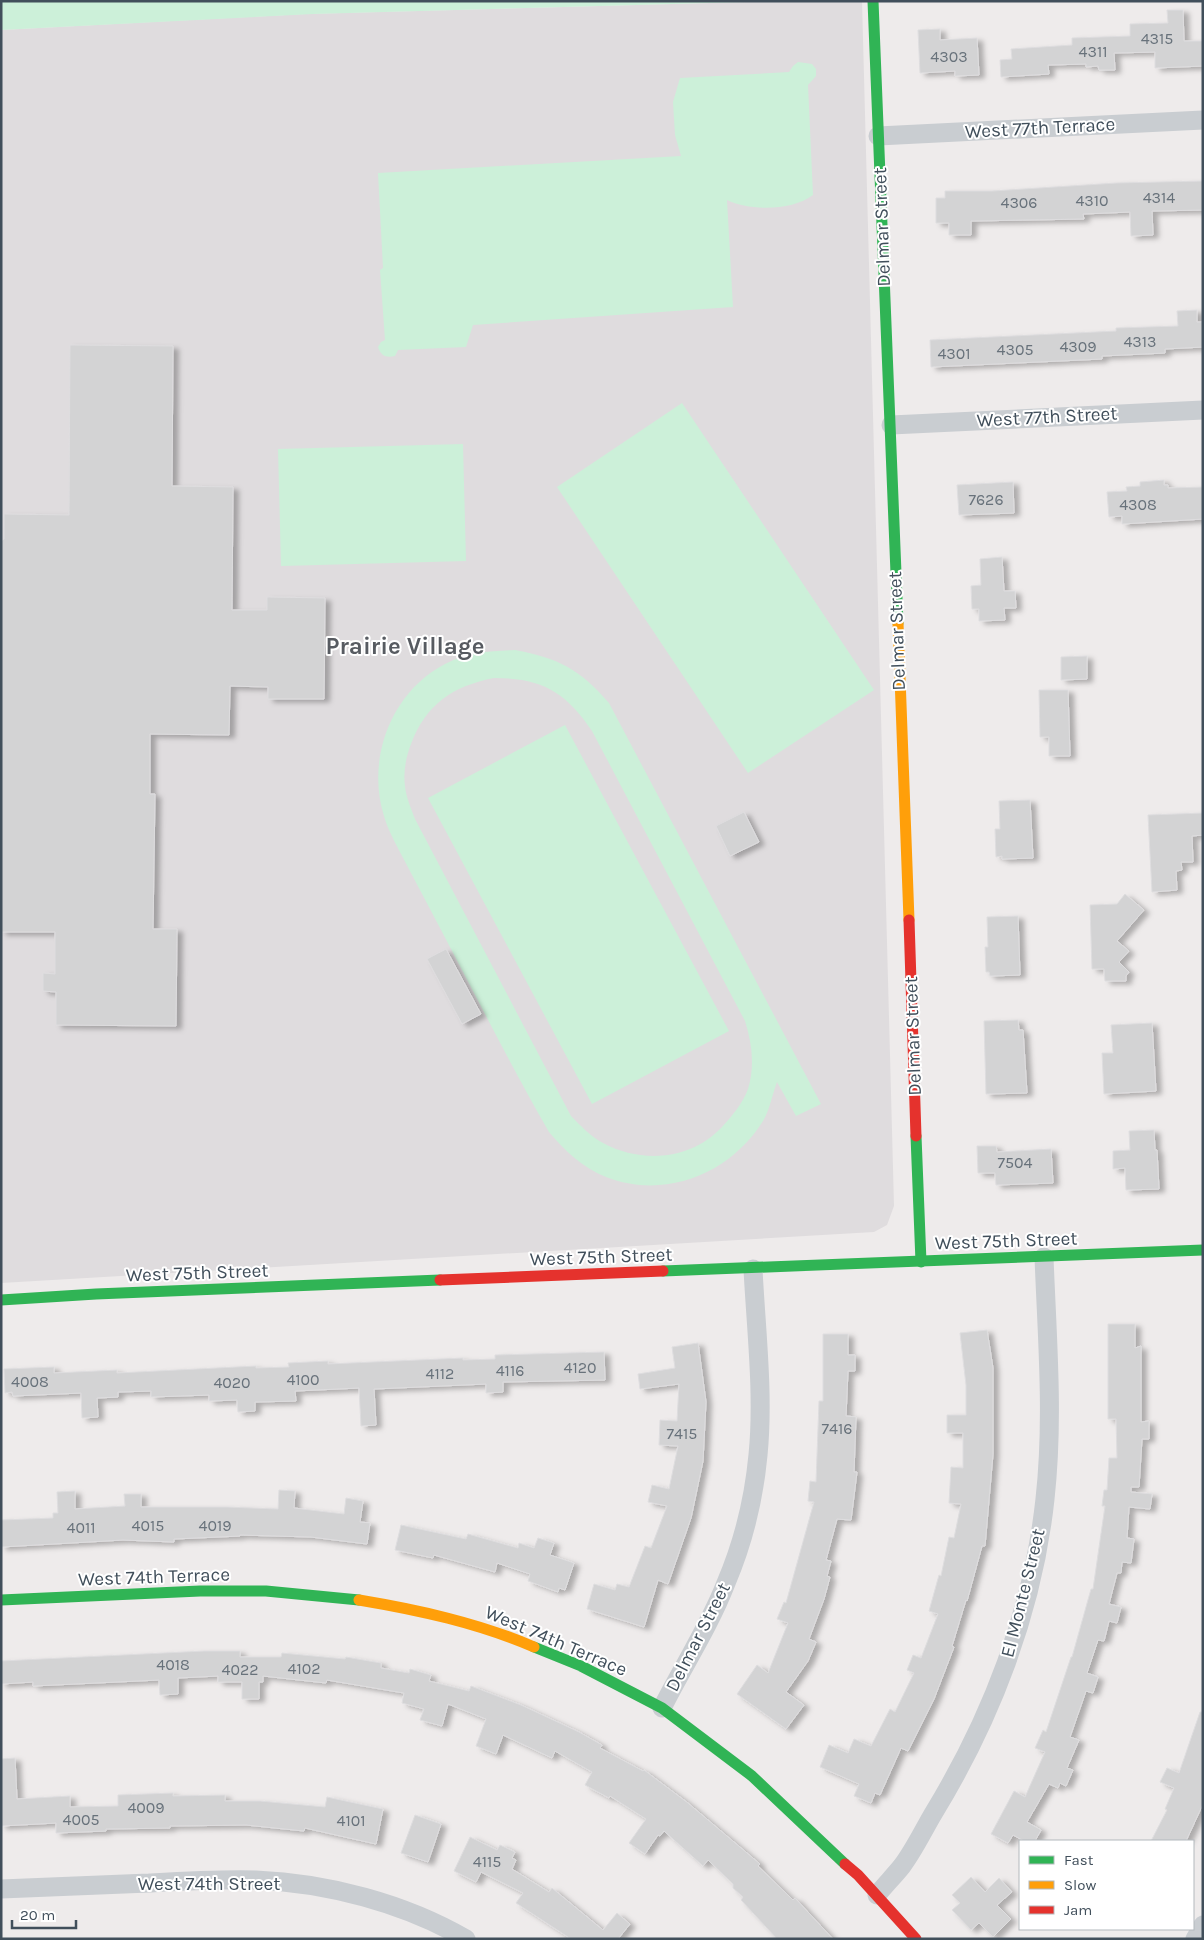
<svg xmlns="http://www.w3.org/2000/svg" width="1204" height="1940" font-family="Karla,sans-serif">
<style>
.education{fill:#dfdcde}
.green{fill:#ccf0d9;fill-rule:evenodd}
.building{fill:#d3d3d4;stroke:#dedddf;filter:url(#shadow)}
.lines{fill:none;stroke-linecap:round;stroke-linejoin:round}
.street{stroke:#c9cdd1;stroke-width:19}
.fast{stroke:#30b455;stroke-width:11}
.slow{stroke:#ff9f0a;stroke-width:11}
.jam{stroke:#e5322d;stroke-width:11}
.labels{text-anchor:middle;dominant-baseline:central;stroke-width:4;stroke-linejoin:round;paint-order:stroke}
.number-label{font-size:16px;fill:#68727b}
.street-label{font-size:19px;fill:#414f5b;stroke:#fff}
.district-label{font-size:24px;font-weight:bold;fill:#575b61;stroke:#fff}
</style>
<defs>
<filter id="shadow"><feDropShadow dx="5.5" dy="3" stdDeviation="2.5" flood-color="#0004"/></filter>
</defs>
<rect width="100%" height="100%" fill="#eeebeb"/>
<polygon class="education" points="779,1 862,1 894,1206 887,1225 874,1232 1,1283 1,30 305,14"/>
<g class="green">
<polygon points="1,1 779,1 313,14 1,30"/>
<path d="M798,62L812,64L816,69V76L808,85L813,195C792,211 750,211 727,200L733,307L473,325L466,347L398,350L395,356C386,358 381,356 378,347L381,342L385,340L380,270L383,268L378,173L681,156L675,135L673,102L680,78L789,72L793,66Z"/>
<polygon points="682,403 874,690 748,773 557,487"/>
<polygon points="463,444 466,561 281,566 278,449"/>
<path d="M515,650C558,658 580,669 609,703L821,1104L796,1116L777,1082C772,1095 770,1109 763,1121C730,1174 665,1200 606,1177C583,1168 565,1151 549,1132C511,1066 476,996 440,928C427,903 414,879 401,854C395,842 388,830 384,816C366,759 391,692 445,664C468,652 491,651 515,650ZM494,678C542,678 566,692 592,731L745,1021C752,1043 755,1066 748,1089C743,1103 732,1116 722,1127C691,1160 642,1164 603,1143C590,1136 581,1126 571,1116L415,819C411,808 406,797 405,786C403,772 406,757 411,744C426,704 453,686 494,678Z"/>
<polygon points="565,725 729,1031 592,1104 428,798"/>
</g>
<g class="building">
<polygon points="1167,10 1183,10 1184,41 1203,41 1203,66 1155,68 1155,52 1114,53 1115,70 1099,70 1098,66 1086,67 1086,64 1048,65 1049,74 1001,77 1000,60 1012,59 1011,49 1072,45 1072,38 1130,36 1130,24 1168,23"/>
<polygon points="940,29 940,40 977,38 979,75 955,76 955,71 920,73 918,30"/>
<polygon points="1203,181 1203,210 1152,211 1153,235 1131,236 1130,212 1083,214 1084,219 971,221 971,235 949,235 949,223 936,223 936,198 945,198 945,191 992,191 1116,183"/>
<polygon points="1197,310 1197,322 1203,322 1203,347 1165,349 1165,353 1102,356 1102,359 931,367 930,340 1116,331 1116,328 1178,326 1177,311"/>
<polygon points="70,345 173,346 172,486 233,487 232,610 267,610 267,597 325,598 324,699 268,699 268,687 230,686 229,735 150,734 150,794 155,794 153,929 177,929 176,1026 56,1025 56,992 43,991 43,973 55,974 55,932 1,932 1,541 4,539 4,514 69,515"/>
<polygon points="1164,480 1164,485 1168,485 1168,488 1203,487 1203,519 1122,524 1122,516 1109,517 1107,492 1127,491 1126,487 1140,486 1140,482"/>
<polygon points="1013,482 1014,513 959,515 957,485"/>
<polygon points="1002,557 1004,591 1015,591 1016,608 1004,608 1005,620 979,621 979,609 972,609 971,586 981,585 980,559"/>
<polygon points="1087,656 1087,679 1061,680 1061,657"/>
<polygon points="1039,690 1068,690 1070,756 1049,756 1049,737 1040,737"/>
<polygon points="1030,800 1033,858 1002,859 1002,856 996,857 995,829 1000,829 999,801"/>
<polygon points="744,812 759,842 730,856 716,826"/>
<polygon points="1203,813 1203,835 1192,836 1193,862 1181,862 1182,870 1176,871 1177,890 1152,892 1148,815"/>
<polygon points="1125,894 1144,910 1117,941 1129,951 1119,962 1129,972 1126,976 1126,981 1105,981 1104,969 1092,969 1090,905 1117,904"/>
<polygon points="1018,916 1020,975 990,976 989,972 986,972 985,947 988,947 987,917"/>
<polygon points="446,949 481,1014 462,1024 427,959"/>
<polygon points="1018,1020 1019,1030 1023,1030 1027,1093 986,1094 984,1021"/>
<polygon points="1152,1023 1156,1091 1104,1094 1102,1053 1113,1053 1111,1025"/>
<polygon points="1154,1130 1155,1150 1157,1150 1159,1189 1126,1190 1125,1168 1113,1169 1113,1151 1130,1150 1129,1131"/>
<polygon points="977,1146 996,1146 997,1152 1051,1149 1053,1183 996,1185 995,1173 978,1173"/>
<polygon points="1108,1324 1135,1324 1135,1348 1141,1346 1141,1422 1149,1421 1149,1439 1142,1439 1139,1487 1131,1487 1131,1492 1152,1494 1150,1509 1129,1507 1127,1538 1134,1539 1131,1563 1122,1562 1121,1573 1117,1573 1109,1604 1121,1607 1117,1623 1109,1621 1104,1641 1098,1640 1087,1673 1098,1677 1093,1693 1086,1691 1070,1737 1079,1740 1067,1768 1073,1770 1066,1786 1060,1783 1058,1788 1049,1784 1027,1822 1041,1830 1035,1841 1024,1841 1013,1835 1008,1843 991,1834 1014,1791 1025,1797 1045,1752 1035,1748 1043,1730 1046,1732 1071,1657 1072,1657 1091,1589 1093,1589 1105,1506 1102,1506 1104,1490 1107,1490 1109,1458 1117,1458 1116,1419 1108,1419"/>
<polygon points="987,1330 993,1368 993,1454 985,1546 982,1546 967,1601 966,1600 952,1646 954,1647 934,1699 908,1751 901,1748 880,1795 875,1793 871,1803 854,1796 859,1784 820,1767 829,1745 848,1753 854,1739 871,1746 890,1709 895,1712 914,1673 907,1670 913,1655 921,1658 938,1614 929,1611 939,1575 941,1576 949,1537 954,1538 961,1504 949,1503 951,1467 963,1468 963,1433 947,1433 947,1415 966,1415 966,1385 960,1333"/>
<polygon points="823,1334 848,1334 848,1355 855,1355 855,1371 848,1371 846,1416 856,1417 854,1472 857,1472 851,1520 837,1519 826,1560 831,1561 827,1576 830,1577 824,1599 809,1639 816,1642 808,1661 786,1692 804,1705 786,1729 737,1694 757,1665 768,1673 788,1623 777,1619 784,1602 786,1603 814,1502 808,1501 810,1481 816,1482 819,1401 823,1401"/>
<polygon points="698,1343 706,1402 703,1461 691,1518 668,1584 658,1580 644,1627 587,1609 594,1584 615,1590 617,1584 629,1587 645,1546 651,1548 667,1506 648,1502 652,1485 669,1489 678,1446 659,1445 660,1420 677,1421 679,1384 640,1389 638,1374 675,1368 672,1347"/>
<polygon points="604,1352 605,1380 503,1382 503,1392 486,1393 486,1384 374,1389 376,1425 361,1426 359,1388 295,1391 296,1401 255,1402 255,1411 238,1412 237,1400 209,1401 209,1395 151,1397 151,1391 118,1392 118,1397 97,1398 98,1417 82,1418 81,1393 13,1396 12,1392 5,1393 4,1369 54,1367 54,1373 117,1370 117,1373 256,1366 256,1368 289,1367 288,1363 328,1361 328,1364 463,1358 463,1360 495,1359 495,1355"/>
<polygon points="279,1490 295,1491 294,1508 344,1514 346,1498 363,1501 360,1522 370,1523 367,1544 311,1537 240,1535 240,1536 174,1539 174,1542 123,1540 1,1547 1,1520 53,1518 53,1513 58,1513 57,1492 75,1491 75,1509 125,1506 124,1494 141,1494 141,1507 227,1507 278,1509"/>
<polygon points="401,1525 466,1539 468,1534 518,1548 519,1543 534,1548 538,1538 554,1543 550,1555 574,1563 565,1590 559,1588 558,1592 528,1581 530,1574 497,1563 495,1572 434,1555 433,1558 395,1550"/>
<polygon points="204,1651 240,1651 240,1657 281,1657 282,1653 345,1659 346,1657 381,1663 381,1668 409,1673 410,1669 431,1675 429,1681 469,1691 471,1686 521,1705 579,1732 602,1745 600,1748 643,1771 644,1770 688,1803 760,1864 758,1866 793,1900 795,1898 833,1939 777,1939 741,1900 743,1897 733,1888 733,1884 708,1860 703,1866 664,1831 660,1836 658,1835 645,1854 629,1843 646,1819 610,1796 609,1798 585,1785 592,1772 555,1751 552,1758 503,1735 496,1754 476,1746 486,1719 448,1704 442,1726 420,1720 424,1709 402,1703 404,1693 327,1680 326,1683 263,1676 263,1682 259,1682 259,1699 242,1699 242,1682 218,1682 218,1676 178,1678 178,1694 160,1695 159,1680 33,1686 33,1682 1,1684 1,1661"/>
<polygon points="1200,1712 1203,1712 1203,1804 1186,1841 1151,1841 1167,1810 1165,1809 1174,1788 1160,1782 1167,1768 1179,1773"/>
<polygon points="15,1758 17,1799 70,1796 70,1807 118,1806 118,1795 173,1793 173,1796 225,1795 225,1801 260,1801 325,1807 327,1797 383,1809 376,1844 305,1828 304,1831 246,1825 170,1826 170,1828 106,1829 106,1831 56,1833 56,1823 1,1826 1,1759"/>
<polygon points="415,1815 441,1824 428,1862 401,1853"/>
<polygon points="470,1837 497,1850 500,1845 515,1852 512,1858 516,1860 512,1869 549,1892 552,1888 603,1930 617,1913 630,1924 618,1939 571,1939 516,1903 523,1893 481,1872 476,1882 454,1871"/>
<polygon points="971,1877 985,1892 999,1878 1012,1892 997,1905 1011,1919 993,1937 979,1923 971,1930 952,1910 960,1903 952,1895"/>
</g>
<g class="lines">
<g class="street">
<polyline points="878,136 1203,120"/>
<polyline points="891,425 1203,410"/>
<path d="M662,1708C683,1666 709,1627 726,1583C743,1543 754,1498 758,1455C764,1395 756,1329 753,1269"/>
<path d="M1,1889C51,1887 100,1885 149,1883C185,1881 220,1879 256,1880C327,1883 404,1903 466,1939"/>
<path d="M877,1895C885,1885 894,1876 902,1866C914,1850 923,1831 933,1814C991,1719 1033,1611 1045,1499C1054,1418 1047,1337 1044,1257"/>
<polyline points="1195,1939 1203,1925"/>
</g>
<g class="fast">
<polyline points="873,1 898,623"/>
<polyline points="916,1136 921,1262"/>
<polyline points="663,1271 1203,1250"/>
<polyline points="1,1300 96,1294 440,1280"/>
<polyline points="1,1600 200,1591 266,1591 359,1600"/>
<polyline points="534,1647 581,1666 662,1708 752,1776 845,1864"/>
</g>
<g class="slow">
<polyline points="898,623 909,920"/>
<path d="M359,1600C419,1610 478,1623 534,1647"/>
</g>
<g class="jam">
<polyline points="909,920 916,1136"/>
<polyline points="440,1280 663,1271"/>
<polyline points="845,1864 858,1875 916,1939"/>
</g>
</g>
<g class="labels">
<g class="number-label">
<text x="1157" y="38">4315</text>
<text x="1093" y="51">4311</text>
<text x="949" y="56">4303</text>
<text x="1159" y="197">4314</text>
<text x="1092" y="200">4310</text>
<text x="1019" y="202">4306</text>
<text x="1140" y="341">4313</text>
<text x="1078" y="346">4309</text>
<text x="1015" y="349">4305</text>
<text x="954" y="353">4301</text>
<text x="986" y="499">7626</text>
<text x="1138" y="504">4308</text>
<text x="1015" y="1162">7504</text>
<text x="580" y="1367">4120</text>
<text x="510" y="1370">4116</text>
<text x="440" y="1373">4112</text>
<text x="303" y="1379">4100</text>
<text x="30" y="1381">4008</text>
<text x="232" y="1382">4020</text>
<text x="837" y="1428">7416</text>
<text x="682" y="1433">7415</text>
<text x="148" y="1525">4015</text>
<text x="215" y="1525">4019</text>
<text x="81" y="1527">4011</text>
<text x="173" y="1664">4018</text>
<text x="304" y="1668">4102</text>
<text x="240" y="1669">4022</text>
<text x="146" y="1807">4009</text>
<text x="81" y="1819">4005</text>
<text x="351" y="1820">4101</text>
<text x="487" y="1861">4115</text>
</g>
<g class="street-label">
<text transform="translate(1040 128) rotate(-3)">West 77th Terrace</text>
<text transform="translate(882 227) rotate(-92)">Delmar Street</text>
<text transform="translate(1047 417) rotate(-3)">West 77th Street</text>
<text transform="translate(897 631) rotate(-92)">Delmar Street</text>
<text transform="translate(913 1036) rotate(-92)">Delmar Street</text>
<text transform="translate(1006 1241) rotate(-2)">West 75th Street</text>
<text transform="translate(601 1257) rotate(-2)">West 75th Street</text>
<text transform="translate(197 1273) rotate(-2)">West 75th Street</text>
<text transform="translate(154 1577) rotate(-2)">West 74th Terrace</text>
<text transform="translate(1023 1593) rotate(-76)">El Monte Street</text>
<text transform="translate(698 1637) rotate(-63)">Delmar Street</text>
<text transform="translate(556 1641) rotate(23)">West 74th Terrace</text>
<text x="209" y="1884">West 74th Street</text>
</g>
<g class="district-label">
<text x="405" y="646">Prairie Village</text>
</g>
</g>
<rect width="1204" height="1940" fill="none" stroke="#414f5b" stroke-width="5"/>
<rect x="1019" y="1840" width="175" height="90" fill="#ffffff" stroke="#b3b9bd"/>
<rect x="1029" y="1856" width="25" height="8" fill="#30b455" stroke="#b3b9bd"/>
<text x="1064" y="1865" font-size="15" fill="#414f5b">Fast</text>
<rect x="1029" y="1881" width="25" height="8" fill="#ff9f0a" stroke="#b3b9bd"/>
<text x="1064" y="1890" font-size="15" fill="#414f5b">Slow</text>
<rect x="1029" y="1906" width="25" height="8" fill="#e5322d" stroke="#b3b9bd"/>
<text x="1064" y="1915" font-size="15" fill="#414f5b">Jam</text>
<path d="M12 1920v8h64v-8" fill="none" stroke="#414f5b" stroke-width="2.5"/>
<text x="20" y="1920" font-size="15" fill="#414f5b" stroke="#ffffff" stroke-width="4" paint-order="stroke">20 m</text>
</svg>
